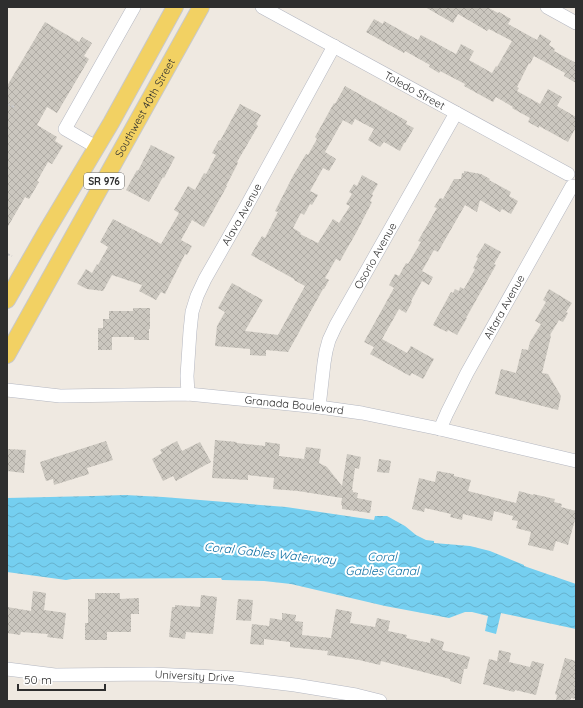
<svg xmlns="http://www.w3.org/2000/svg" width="583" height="708" font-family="Quicksand,sans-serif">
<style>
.water{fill:url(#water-waves)}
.building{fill:url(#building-cross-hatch)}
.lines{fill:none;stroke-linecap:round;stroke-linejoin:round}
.minor-casing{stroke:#b4b7c1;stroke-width:14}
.major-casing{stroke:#c9c9c9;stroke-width:18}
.path{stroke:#c9c9c9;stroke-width:2;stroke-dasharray:3 2;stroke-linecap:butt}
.minor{stroke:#fff;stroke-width:13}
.major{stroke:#f2d163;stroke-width:16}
.labels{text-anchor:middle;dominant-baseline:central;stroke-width:4;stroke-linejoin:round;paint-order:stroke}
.shield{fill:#fff;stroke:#6d6d6d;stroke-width:1}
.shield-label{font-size:10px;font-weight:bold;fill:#2e2e2e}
.street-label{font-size:11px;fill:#2e2e2e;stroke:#fff}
.water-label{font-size:12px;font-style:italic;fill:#0d6fa3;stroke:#fff}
</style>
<defs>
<pattern id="water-waves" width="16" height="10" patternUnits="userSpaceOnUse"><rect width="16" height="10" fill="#75cff0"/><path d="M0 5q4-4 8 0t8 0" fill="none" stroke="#66b2ce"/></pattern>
<pattern id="building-cross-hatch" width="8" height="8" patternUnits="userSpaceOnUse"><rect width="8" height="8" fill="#cbc7bf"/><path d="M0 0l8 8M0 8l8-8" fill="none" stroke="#afaba4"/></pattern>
</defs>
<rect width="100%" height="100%" fill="#efe9e1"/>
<polygon class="water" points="125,495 163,497 286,507 374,520 375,516 387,516 405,526 416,535 426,540 434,541 434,543 470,546 490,551 524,565 524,566 576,584 576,629 501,613 496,634 485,631 488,616 472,612 465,612 449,618 385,606 291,584 264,581 222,580 221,578 213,578 72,579 66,580 7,572 7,498 93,496"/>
<g class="building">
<polygon points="425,7 487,7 498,13 499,12 511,19 508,24 537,40 540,34 551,41 549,45 555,49 554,51 576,63 576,83 564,76 565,73 534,56 530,64 529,63 517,87 519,88 517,91 540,104 548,89 562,97 557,106 576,117 576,127 568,142 539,126 539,128 528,122 530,118 512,108 513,107 496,97 493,102 464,86 465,84 440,71 439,73 429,67 430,65 405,51 404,53 366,32 374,19 383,24 384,21 418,40 421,35 456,54 461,44 474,51 469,60 492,73 496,66 497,67 512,41 489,29 487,31 458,14 453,23"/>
<polygon points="45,22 79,42 82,37 92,43 84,56 89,59 57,113 47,107 37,125 57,137 55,141 63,146 52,164 48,162 37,181 39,182 29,199 25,197 7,228 7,86"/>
<polygon points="345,86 407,121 406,124 414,128 405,143 404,143 400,151 384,142 380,147 368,140 374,129 355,119 352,125 343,120 325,152 336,159 329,171 323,168 310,191 318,195 312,205 310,204 304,215 301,213 293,228 301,233 300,234 318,243 333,219 339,223 350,206 346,204 352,194 349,192 354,184 357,186 362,175 378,184 372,194 373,195 370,201 372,202 356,233 340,261 336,259 325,278 329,280 324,289 323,289 288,352 266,350 266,356 250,355 250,349 215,346 217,326 225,312 218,308 232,283 263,300 245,331 278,335 305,286 294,280 294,279 251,255 262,236 265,238 278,212 275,211 294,174 306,154 308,155 317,139 315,137 334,103 335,104"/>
<polygon points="240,104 261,115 256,124 258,126 237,162 238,163 226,186 227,186 204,227 192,220 181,240 192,246 187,255 185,254 165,294 161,292 156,300 139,291 142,285 112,275 103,291 87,289 77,284 86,269 92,273 97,264 98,265 108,247 100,242 113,219 161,244 179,213 174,210 188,186 195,190 204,173 206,174 216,155 212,153 219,140 220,141"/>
<polygon points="151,145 175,157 164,178 163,177 149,202 126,190 137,170 138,171"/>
<polygon points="464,171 481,174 490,179 489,180 511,192 509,196 518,201 511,214 502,209 500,212 480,200 477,212 465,205 438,252 434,250 422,271 433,277 429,285 422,281 411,301 412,302 406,313 399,309 382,339 407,353 411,346 434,359 423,379 412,373 410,376 370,354 374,347 364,342 394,288 389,285 395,274 399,276 406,263 408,264 421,242 418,241 437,208 434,207 440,198 443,199 454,179 461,179 462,173 464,173"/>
<polygon points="485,243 501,252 494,264 496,265 466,318 467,318 457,335 448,330 447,332 433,325 451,292 453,293 455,289 459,291 460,287 464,289 475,269 473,268 478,258 476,257"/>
<polygon points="549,289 572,303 566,312 568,313 563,322 559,320 550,335 551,336 542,373 548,374 561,396 558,410 495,394 501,369 516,373 522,349 528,350 530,342 541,324 535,321 546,302 543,300"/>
<polygon points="133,308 150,308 150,329 149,329 149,340 134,340 134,337 112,337 112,350 98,350 98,328 103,328 103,319 109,319 109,311 133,311"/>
<polygon points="215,440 237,442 236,443 265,446 265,442 280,444 279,456 304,459 306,447 321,449 319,463 327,467 342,486 347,454 361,457 359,469 355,468 352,490 353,490 353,492 358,493 357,498 372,501 370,513 342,509 342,505 341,505 342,498 298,491 273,489 274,478 248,475 248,480 212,478"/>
<polygon points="106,441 113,460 87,468 89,474 54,485 53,479 46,481 40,462"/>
<polygon points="177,441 182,451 200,442 211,462 176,481 173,476 163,481 152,459 162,453 160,450"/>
<polygon points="7,449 26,450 24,473 7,471"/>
<polygon points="379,459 391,461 389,473 377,472"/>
<polygon points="437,471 454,474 454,476 471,480 468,491 516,503 519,491 533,495 533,494 555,499 554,502 562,504 561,507 576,511 576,516 568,545 556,541 553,551 528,545 531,532 516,528 518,521 512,520 513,516 494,511 492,521 463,514 462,520 450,517 451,514 425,508 424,512 412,509 419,478 435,482"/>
<polygon points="33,591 46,593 44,610 66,613 63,639 47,637 48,634 21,632 20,635 7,633 7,607 31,611"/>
<polygon points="95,593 120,593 120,599 139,598 139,614 131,614 131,632 107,632 107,640 85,640 85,623 88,623 88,599 95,599"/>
<polygon points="201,595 217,597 213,634 186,632 185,639 169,637 172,607 175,607 175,605 200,607"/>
<polygon points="238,599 253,600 251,621 236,620"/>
<polygon points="336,609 352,612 350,623 375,627 377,618 390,621 388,631 407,635 406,638 430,643 431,638 444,642 442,650 470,657 467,669 464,669 461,684 450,681 450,679 381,661 380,665 359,660 327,655 328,651 290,647 290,642 264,639 264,645 250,644 252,624 269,626 270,618 282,620 282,613 296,615 295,621 303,622 302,635 331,638"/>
<polygon points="499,650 511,653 509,662 530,667 532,661 544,664 536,695 515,690 514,692 483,684 489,659 497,661"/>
<polygon points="565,658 576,661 576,699 571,698 570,701 556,701 557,695 555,694"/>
</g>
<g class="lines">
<g class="minor-casing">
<g id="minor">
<path id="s1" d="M262,7L568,174"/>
<polyline points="547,7 576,23"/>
<polyline points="96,147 65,129 134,7"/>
<path id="s2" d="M7,390L60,396L188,394L319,407L362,413L440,429L576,461"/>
<path id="s3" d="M188,394L187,376L190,331L192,312L197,296L205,279L246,207L334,46"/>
<path id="s4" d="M319,407L324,363L326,351L329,340L336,325L456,113"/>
<path id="s5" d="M440,429L447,413L467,373L572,186"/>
<path id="s6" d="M7,669L55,675L153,674L236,678L295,685L356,695L380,701"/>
</g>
</g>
<g class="major-casing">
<g id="major">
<polyline points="7,300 46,232 111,123 175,7"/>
<path id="s7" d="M7,355L201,7"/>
</g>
</g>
<g class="path">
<polyline points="7,104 14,107"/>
<polyline points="7,254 12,256"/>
</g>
<use href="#minor" class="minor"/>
<use href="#major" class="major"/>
</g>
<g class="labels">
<rect class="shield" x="84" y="173" width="40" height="16" rx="3"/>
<g class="shield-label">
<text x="104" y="181">SR 976</text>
</g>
<g class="street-label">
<text stroke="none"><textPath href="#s1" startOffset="174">Toledo Street</textPath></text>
<text stroke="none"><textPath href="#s7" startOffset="283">Southwest 40th Street</textPath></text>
<text stroke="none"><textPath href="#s3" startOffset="192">Alava Avenue</textPath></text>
<text stroke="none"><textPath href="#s4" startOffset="164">Osorio Avenue</textPath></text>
<text stroke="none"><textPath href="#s5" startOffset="138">Altara Avenue</textPath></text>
<text stroke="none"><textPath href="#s2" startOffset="288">Granada Boulevard</textPath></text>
<text stroke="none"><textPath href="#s6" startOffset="188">University Drive</textPath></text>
</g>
<g class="water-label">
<text transform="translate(270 553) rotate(6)">Coral Gables Waterway</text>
<text x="382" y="556">Coral<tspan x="382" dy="14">Gables Canal</tspan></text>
</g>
</g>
<rect width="583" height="708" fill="none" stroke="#2e2e2e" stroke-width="16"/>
<path d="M18 684v6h87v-6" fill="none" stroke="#2e2e2e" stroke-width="2"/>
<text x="24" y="684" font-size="12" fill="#2e2e2e" stroke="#ffffff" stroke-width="3" paint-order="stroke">50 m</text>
</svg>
